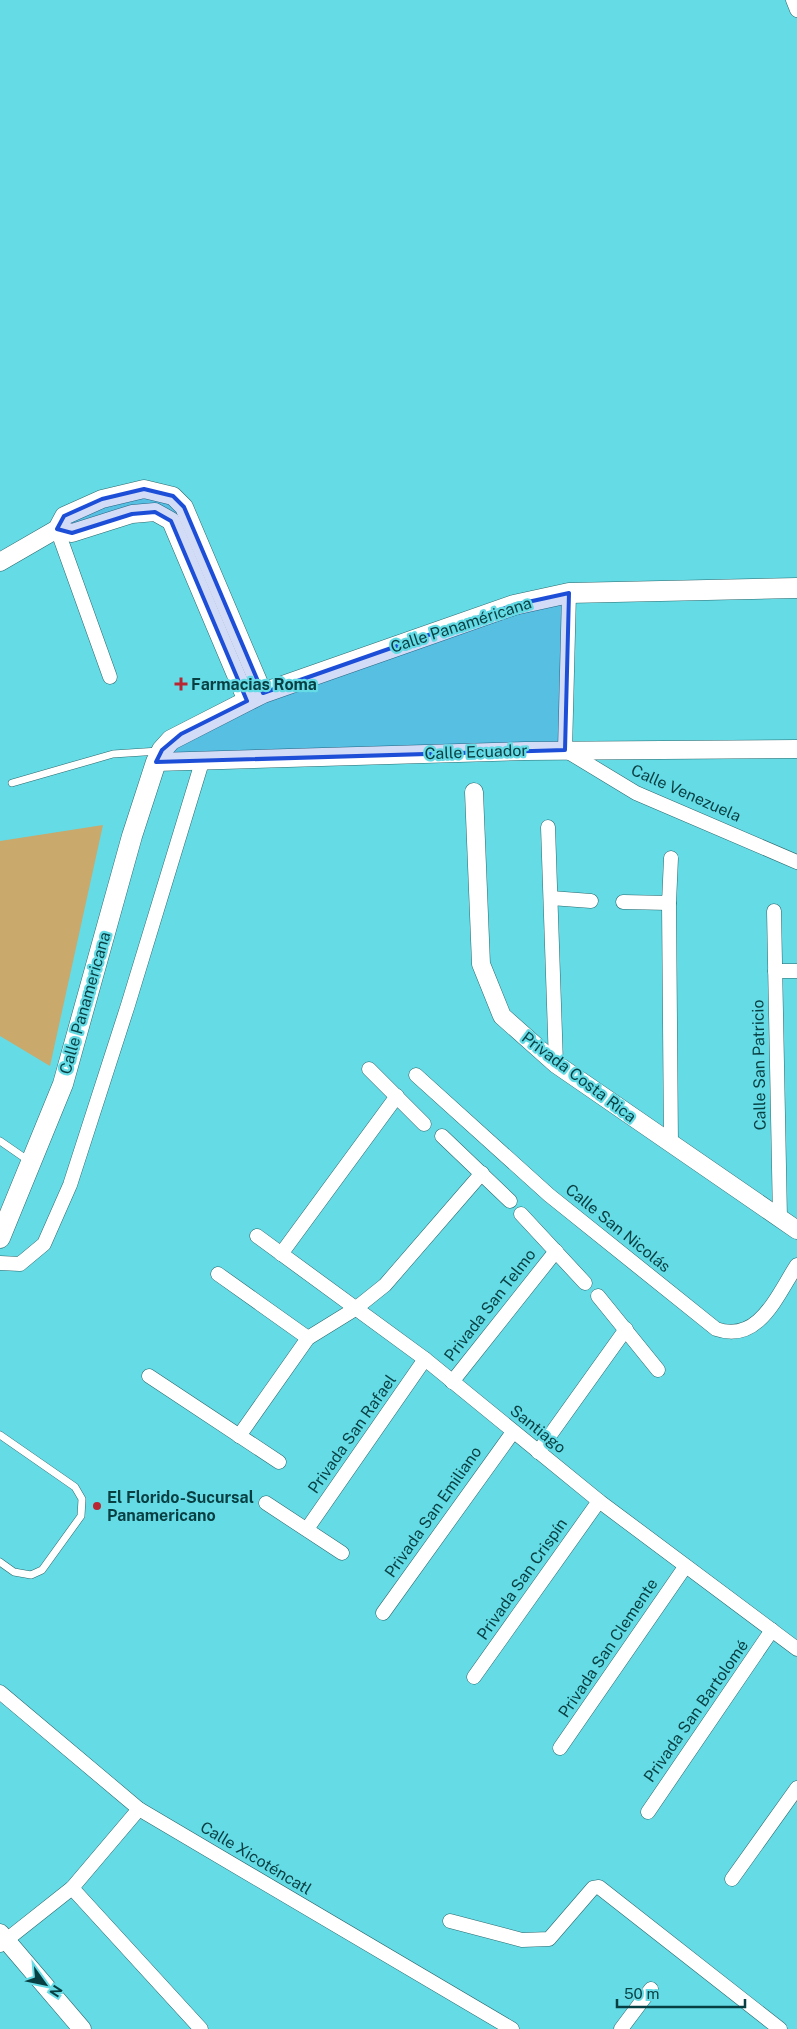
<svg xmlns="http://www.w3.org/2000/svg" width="797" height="2029" font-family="'Public Sans',sans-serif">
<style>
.green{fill:#c9a96c}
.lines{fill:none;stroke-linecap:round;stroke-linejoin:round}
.service-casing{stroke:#2a696e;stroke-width:8}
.minor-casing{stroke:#2a696e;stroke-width:15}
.tertiary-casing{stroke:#2a696e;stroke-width:19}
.secondary-casing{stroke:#2a696e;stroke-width:21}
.service{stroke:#fff;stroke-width:7}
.minor{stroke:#fff;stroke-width:14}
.tertiary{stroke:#fff;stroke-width:18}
.secondary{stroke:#fff;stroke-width:20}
.marked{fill:#1d4ed8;fill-opacity:0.2;stroke:#1d4ed8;stroke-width:4;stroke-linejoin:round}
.poi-dot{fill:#b82732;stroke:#65dbe5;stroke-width:2}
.labels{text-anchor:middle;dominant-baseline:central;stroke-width:4.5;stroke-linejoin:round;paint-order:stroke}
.street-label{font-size:16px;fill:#083f43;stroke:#65dbe5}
.poi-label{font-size:16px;font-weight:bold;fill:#083f43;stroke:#65dbe5;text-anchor:start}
</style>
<rect width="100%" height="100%" fill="#65dbe5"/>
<polygon class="green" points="103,825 50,1066 0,1036 0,841"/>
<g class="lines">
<g class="service-casing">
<g id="service">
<polyline points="12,783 113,754 159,751"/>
<polyline points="0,1141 29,1161"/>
<polyline points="0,1435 75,1487 82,1499 81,1516 42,1570 31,1575 14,1572 0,1562"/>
</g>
</g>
<g class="minor-casing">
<g id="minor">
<polyline points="793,0 797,10"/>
<polyline points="57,529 110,677"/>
<polyline points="569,593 565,750 636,793 797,862"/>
<polyline points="548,827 556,1064"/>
<polyline points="551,898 591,901"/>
<polyline points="623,902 669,903 671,858"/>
<polyline points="669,903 671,1144"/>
<polyline points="774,911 780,1218"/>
<polyline points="775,971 797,971"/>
<polyline points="369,1069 424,1124"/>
<path d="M416,1075L549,1195L716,1329C759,1344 777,1295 797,1265"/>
<polyline points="442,1136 510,1201"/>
<polyline points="521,1214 585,1283"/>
<polyline points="257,1236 425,1359 599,1501 797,1649"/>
<polyline points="281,1254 397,1096"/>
<polyline points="0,1263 20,1264 44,1244 70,1185 128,1005 202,762"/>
<polyline points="218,1274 308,1338"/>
<polyline points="598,1296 658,1370"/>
<polyline points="149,1376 279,1462"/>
<polyline points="452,1382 556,1251"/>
<polyline points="239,1436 308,1338 355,1309 385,1285 482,1173"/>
<polyline points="538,1452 626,1329"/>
<polyline points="266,1503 342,1553"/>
<polyline points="307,1529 425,1359"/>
<polyline points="383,1613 513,1432"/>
<polyline points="474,1677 599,1501"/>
<polyline points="0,1692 139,1809 512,2029"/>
<polyline points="560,1748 685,1567"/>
<polyline points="648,1812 772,1630"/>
<polyline points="732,1879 797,1788"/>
<polyline points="72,1888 201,2029"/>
<polyline points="450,1921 522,1940 549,1939 593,1888 599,1887 780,2029"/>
<polyline points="0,1945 72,1888 139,1809"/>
<polyline points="621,2029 651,1989"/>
</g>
</g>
<g class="tertiary-casing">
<g id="tertiary">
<polyline points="57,529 72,533 132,514 155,512 171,521 247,701"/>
<polyline points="0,562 57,529 64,516 102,499 144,489 173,496 184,507 263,693"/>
<polyline points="156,762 525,751 797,749"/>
<polyline points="474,792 481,964 502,1016 556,1064 797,1230"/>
<polyline points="0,1933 82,2029"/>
</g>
</g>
<g class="secondary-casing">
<polyline id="secondary" points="0,1238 63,1084 132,836 156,762 162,750 171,740 263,693 514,605 569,593 797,588"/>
</g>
<use href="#service" class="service"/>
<use href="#minor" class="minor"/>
<use href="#tertiary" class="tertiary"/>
<use href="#secondary" class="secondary"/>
</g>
<path class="marked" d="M144,489L173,496L184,507L263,693L514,605L569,593L565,750L156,762L162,750L181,734L247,701L171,521L155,512L132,514L72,533L57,529L64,516L102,499Z"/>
<g class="poi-dot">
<path d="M178.5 676.5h5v5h5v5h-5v5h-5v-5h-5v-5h5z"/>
<circle cx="97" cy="1506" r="5"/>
</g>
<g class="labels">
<g class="street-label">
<text transform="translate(461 625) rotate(-18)">Calle Panaméricana</text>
<text transform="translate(476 752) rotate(-2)">Calle Ecuador</text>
<text transform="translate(686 793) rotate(24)">Calle Venezuela</text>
<text transform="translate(85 1003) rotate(-74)">Calle Panamericana</text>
<text transform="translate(759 1065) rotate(-91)">Calle San Patricio</text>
<text transform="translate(579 1077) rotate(37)">Privada Costa Rica</text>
<text transform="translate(618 1228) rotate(39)">Calle San Nicolás</text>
<text transform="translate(490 1305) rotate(-52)">Privada San Telmo</text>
<text transform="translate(538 1429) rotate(39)">Santiago</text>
<text transform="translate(352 1434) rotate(-55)">Privada San Rafael</text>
<text transform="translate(433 1512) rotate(-55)">Privada San Emiliano</text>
<text transform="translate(522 1579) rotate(-55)">Privada San Crispín</text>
<text transform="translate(608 1648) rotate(-56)">Privada San Clemente</text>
<text transform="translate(696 1711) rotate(-55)">Privada San Bartolomé</text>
<text transform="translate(256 1858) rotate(31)">Calle Xicoténcatl</text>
</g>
<g class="poi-label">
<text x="191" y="684">Farmacias Roma</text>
<text x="107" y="1497">El Florido-Sucursal<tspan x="107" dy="18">Panamericano</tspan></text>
</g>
</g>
<g transform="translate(45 1984) rotate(123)" stroke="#65dbe5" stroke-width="4" paint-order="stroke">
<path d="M0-4L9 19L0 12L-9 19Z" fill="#083f43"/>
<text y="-8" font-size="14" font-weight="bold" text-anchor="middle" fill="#083f43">N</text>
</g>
<path d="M617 1999v8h128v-8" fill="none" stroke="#083f43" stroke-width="2.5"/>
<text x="624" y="1999" font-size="15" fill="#083f43" stroke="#65dbe5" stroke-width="4" paint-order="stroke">50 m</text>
</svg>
